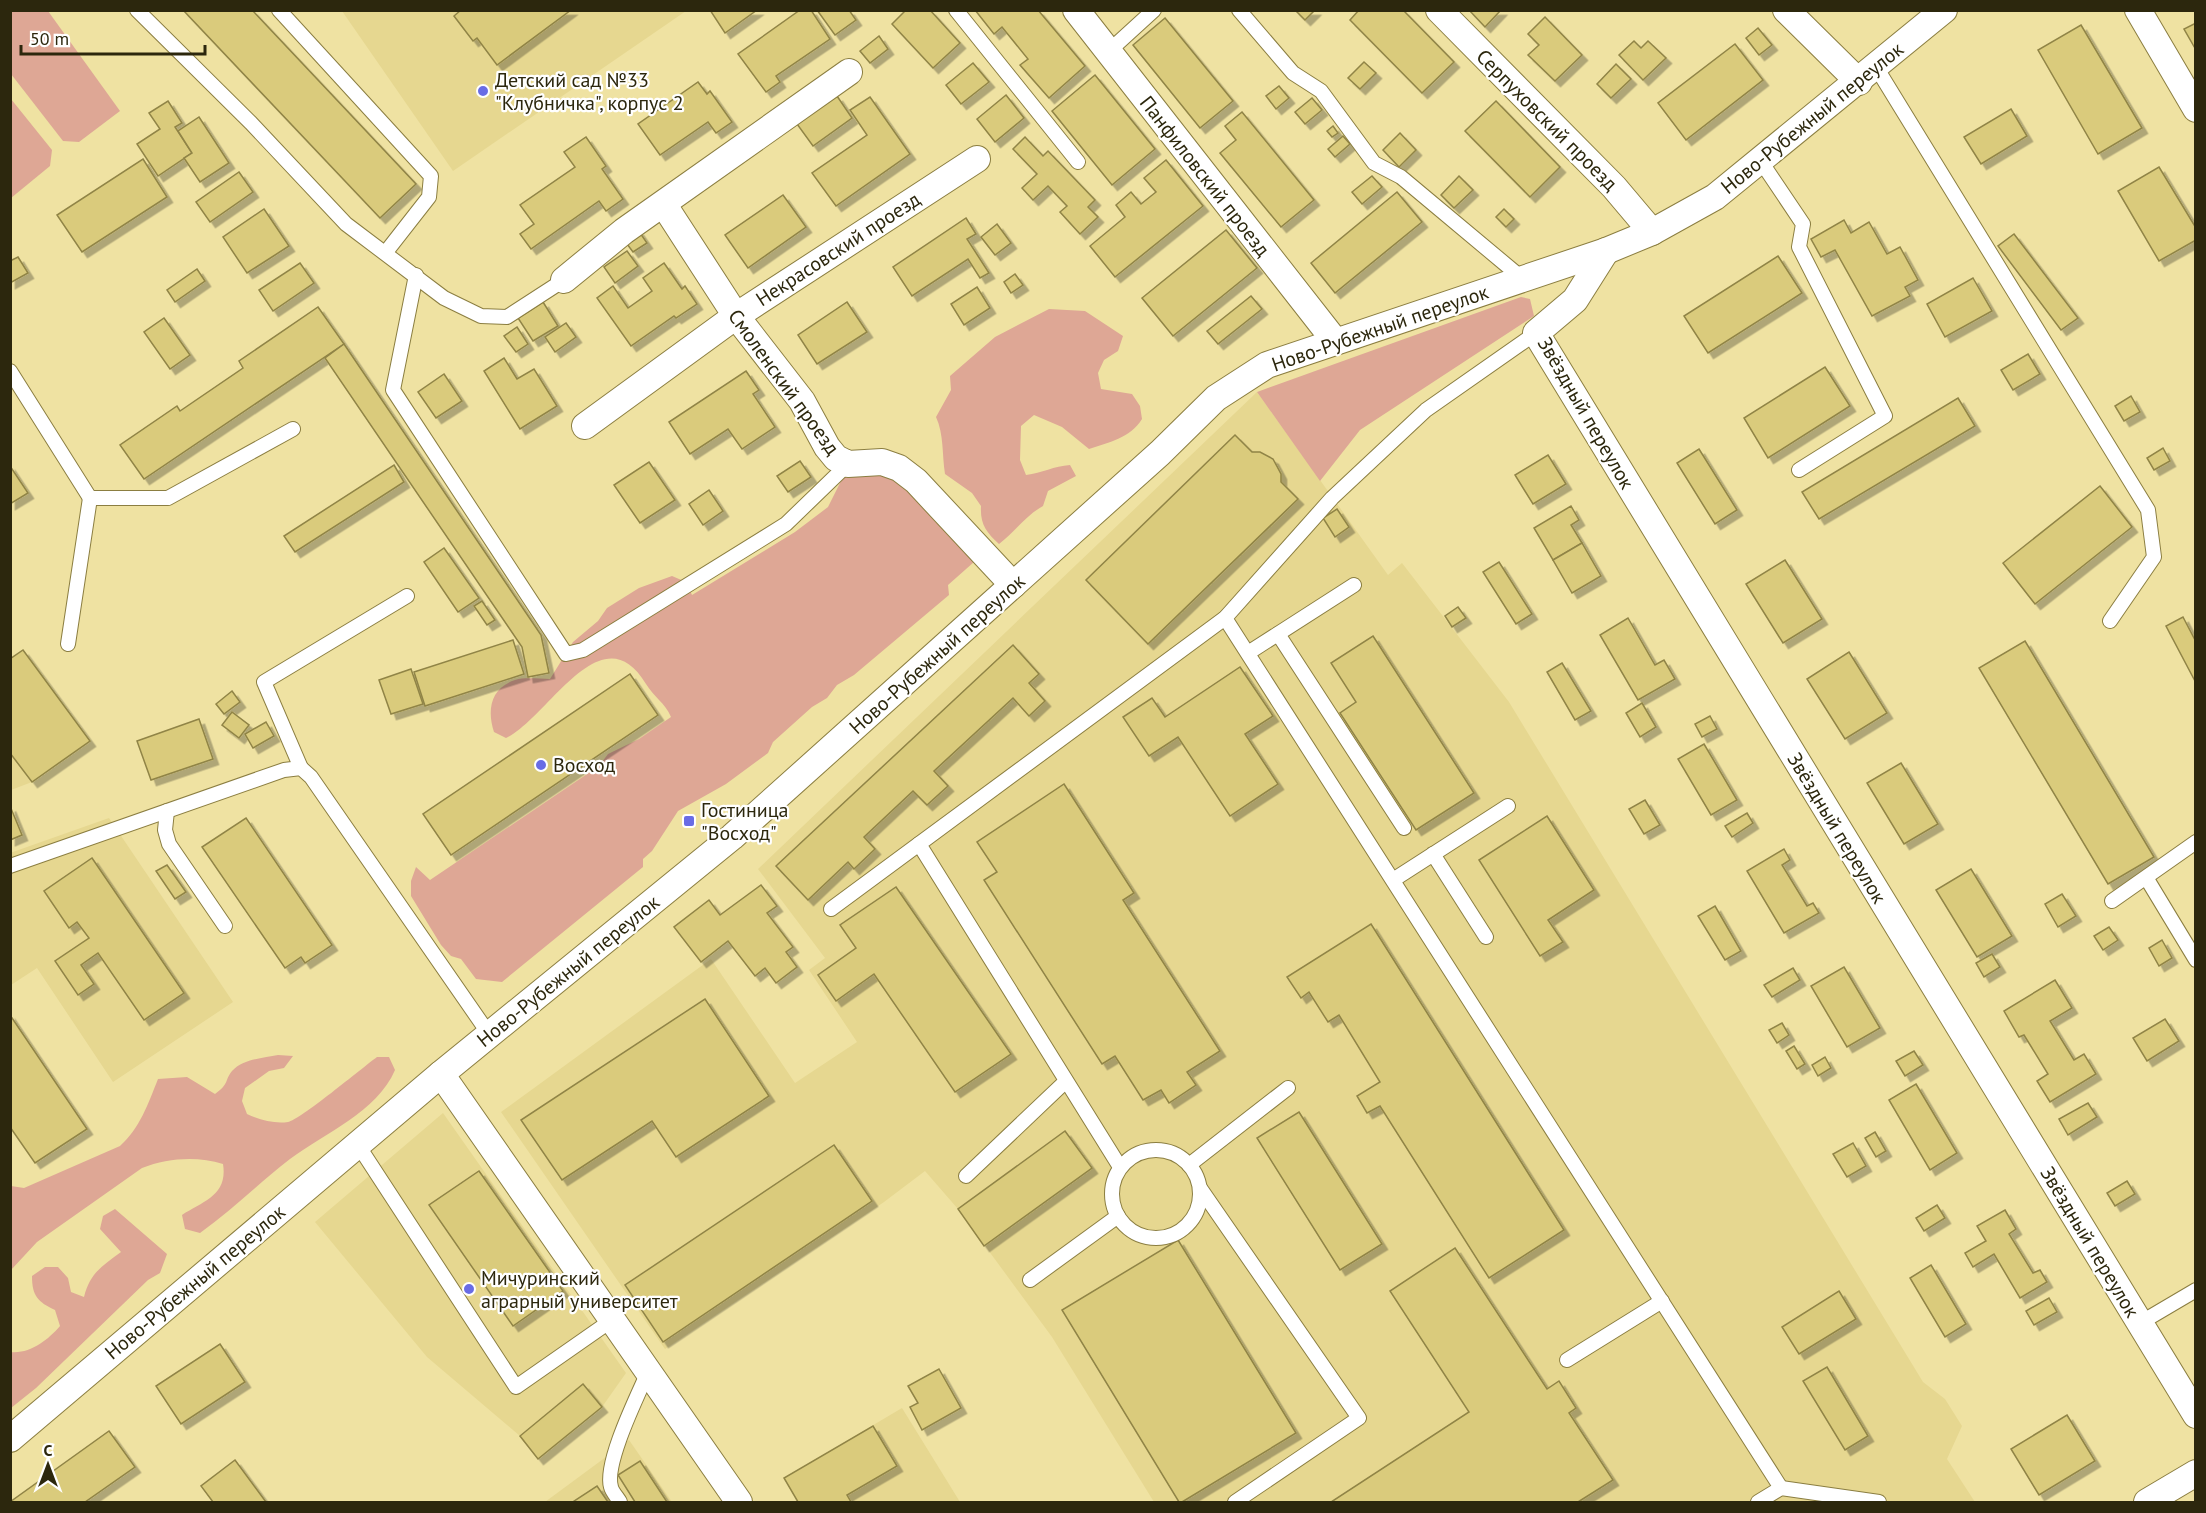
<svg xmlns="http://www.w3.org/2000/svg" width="2206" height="1513" font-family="'PT Sans',sans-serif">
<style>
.built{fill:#e6d790}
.green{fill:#dea795}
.building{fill:#dacb7b;stroke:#908446;stroke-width:1.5;filter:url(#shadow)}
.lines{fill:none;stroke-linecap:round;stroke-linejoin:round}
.service-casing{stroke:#8b7e41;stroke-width:16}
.minor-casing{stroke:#8b7e41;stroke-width:28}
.service{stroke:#fff;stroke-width:14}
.minor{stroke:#fff;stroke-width:26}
.poi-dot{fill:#696ce5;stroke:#fff;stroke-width:2}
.labels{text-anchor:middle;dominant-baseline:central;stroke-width:4.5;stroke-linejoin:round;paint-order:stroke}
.poi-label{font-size:20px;fill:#2c270d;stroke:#fff;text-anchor:start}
.street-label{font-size:20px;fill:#2c270d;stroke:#fff}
</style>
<defs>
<filter id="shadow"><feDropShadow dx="5.5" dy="5.5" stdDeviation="0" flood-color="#0004"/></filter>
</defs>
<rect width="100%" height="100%" fill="#efe2a2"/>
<g class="built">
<polygon points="342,11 686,11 453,171"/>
<polygon points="1257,392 1388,575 1402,563 1509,702 1923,1382 1945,1399 1962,1426 1947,1459 1975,1502 1154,1502 1052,1337 958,1209 925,1171 884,1202 665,1349 501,1112 711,959 795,1083 857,1042 809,970 825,958 758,869"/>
<polygon points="10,753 32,782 11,790 10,790"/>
<polygon points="109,818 233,1002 113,1082 37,968 11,985 10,853"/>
<polygon points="443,1113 626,1373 602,1407 538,1459 520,1436 427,1357 315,1222"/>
<polygon points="902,1408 960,1502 798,1502 784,1478"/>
<polygon points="629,1440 672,1502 545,1502"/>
</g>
<g class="green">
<polygon points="11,10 48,11 120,111 79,142 63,141 11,74"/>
<polygon points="11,99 52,150 50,166 11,198"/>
<polygon points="1521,297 1530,299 1534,316 1360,430 1320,481 1257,392"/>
<path d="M1049,309L1085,311L1123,336L1118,351L1104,360L1098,373L1101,389L1132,394L1140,406L1142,419C1130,438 1110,442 1089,449L1062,427L1034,415L1021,426L1020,460L1026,475C1042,473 1054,466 1070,465L1076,476L1048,491L1043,506C1025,516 1015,532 999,544C986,532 980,524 981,506L972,493L945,474C942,455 944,434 936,417L951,390L950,376L995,337Z"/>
<path d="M872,472L898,478L974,562L948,585L949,595L854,675L837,685L827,698L812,707L773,742L768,753L726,784L678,811L652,851L643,859V867L502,982L476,979L461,959L451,956L441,945L411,896V881L416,867L430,880L599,766L608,754L639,739L671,717C665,703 654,697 646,684C602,610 548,718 506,738L494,732C487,711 490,688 515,680C525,677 539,679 550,679L573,642L598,621L607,608L639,588L672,576L686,582L692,595L795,532L828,507L845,473L867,476Z"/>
<path d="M278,1055L293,1056L284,1068L269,1071L245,1088L242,1101L247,1114C259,1120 275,1124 288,1122C300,1120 362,1068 377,1057H389L395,1070C377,1112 325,1133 290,1159C259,1183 232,1210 200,1233L185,1229L182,1215C204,1201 228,1195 223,1164C197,1156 168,1158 142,1168L37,1242L11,1270V1186L24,1188L120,1146C140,1128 148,1104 158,1079L187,1077L215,1094C230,1083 224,1081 232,1071C243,1059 263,1058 278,1055Z"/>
<path d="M115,1209L167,1254L160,1273L148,1280L36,1388L11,1408V1352C30,1354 48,1340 60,1326L55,1310C38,1302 32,1296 32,1276L45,1267H58L68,1278L71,1292L84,1297C90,1273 102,1266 121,1252L100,1229L103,1216Z"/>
</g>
<g class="building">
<polygon points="183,10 252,10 416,184 380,218"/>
<polygon points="461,10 571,10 497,65 477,38 473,41 454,16"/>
<polygon points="710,10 757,10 725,33"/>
<polygon points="800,10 811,10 830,39 776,76 780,82 766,92 738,54"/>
<polygon points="817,10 849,10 856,20 835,35"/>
<polygon points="906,10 930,10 960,43 933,68 892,24"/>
<polygon points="975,10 1038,10 1085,66 1049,98 1020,65 1028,59 1002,27 994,34"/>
<polygon points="1295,10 1315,10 1305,20"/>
<polygon points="1359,10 1403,10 1454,62 1422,93 1350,20"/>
<polygon points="1469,10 1501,10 1485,27"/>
<polygon points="1545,17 1582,55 1555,81 1528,55 1539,45 1528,34"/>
<polygon points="1165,18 1233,101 1200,128 1133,45"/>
<polygon points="2196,23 2196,50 2184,29"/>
<polygon points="2081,25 2142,128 2098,154 2038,50"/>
<polygon points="1758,28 1772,45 1759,55 1746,38"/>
<polygon points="879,36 888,49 870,63 860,51"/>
<polygon points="1634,41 1641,48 1648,41 1666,58 1643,80 1619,55"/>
<polygon points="1735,44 1763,80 1686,140 1658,103"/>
<polygon points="1364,62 1376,73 1360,89 1348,78"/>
<polygon points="973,63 989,82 961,104 946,85"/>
<polygon points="1616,64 1631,79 1611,98 1597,84"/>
<polygon points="1095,75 1155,149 1112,185 1052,111"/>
<polygon points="698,82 707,94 710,91 732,122 716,133 708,122 660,155 638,124"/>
<polygon points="1279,86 1289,98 1276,109 1266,96"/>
<polygon points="1006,95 1024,118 995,142 977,119"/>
<polygon points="837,96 852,118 813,146 797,124"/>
<polygon points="870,97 910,154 836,206 812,173 867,135 850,110"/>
<polygon points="1312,98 1322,110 1305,124 1295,112"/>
<polygon points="168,101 182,123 175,127 192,153 158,176 137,144 160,129 149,113"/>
<polygon points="1496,101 1560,167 1530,197 1465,131"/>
<polygon points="2011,109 2027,136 1981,164 1964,137"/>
<polygon points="1242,112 1314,200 1281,227 1220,153 1236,140 1225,126"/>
<polygon points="199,117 229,163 200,182 184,158 192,153 178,131"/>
<polygon points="1333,126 1338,133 1332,137 1327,131"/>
<polygon points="1400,133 1416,150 1399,167 1383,150"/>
<polygon points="1343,136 1350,144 1335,157 1328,149"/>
<polygon points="586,137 606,166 602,169 623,199 606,211 599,201 531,249 520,234 534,224 520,205 575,167 564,152"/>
<polygon points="1025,137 1043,156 1048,151 1095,200 1088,207 1098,217 1080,234 1060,212 1067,206 1048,186 1033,200 1022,188 1037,174 1013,149"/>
<polygon points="143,159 167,197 82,252 57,215"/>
<polygon points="1166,160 1203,206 1115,277 1090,246 1125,217 1116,205 1131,192 1141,204 1156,192 1144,178"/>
<polygon points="2159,167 2196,228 2196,240 2159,261 2118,191"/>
<polygon points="239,172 253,192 210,222 196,202"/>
<polygon points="1372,176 1382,187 1362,204 1352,192"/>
<polygon points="1459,176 1473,190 1454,208 1441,195"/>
<polygon points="1397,192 1422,222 1335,293 1311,263"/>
<polygon points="783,195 806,227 748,268 725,235"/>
<polygon points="264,209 289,246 247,273 223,237"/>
<polygon points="1504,209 1514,219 1506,227 1496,217"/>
<polygon points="966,218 976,234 967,239 989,273 980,278 968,259 912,296 893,267"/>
<polygon points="1844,220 1851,233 1869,222 1887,254 1900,247 1918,280 1905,287 1910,296 1872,316 1835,250 1821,257 1811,239"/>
<polygon points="997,224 1011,243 995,255 981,237"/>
<polygon points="638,230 647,243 633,252 624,240"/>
<polygon points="1226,230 1257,268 1173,336 1142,298"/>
<polygon points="2014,234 2078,318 2061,330 1998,246"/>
<polygon points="627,251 638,266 615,283 604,267"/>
<polygon points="1778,256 1802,293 1708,353 1684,316"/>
<polygon points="18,257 28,273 10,283 10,261"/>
<polygon points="300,263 314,283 273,311 259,290"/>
<polygon points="664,263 682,289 685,286 697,304 676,318 674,316 631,346 597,298 613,286 628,308 652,291 643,278"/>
<polygon points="197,269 205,281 175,302 167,290"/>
<polygon points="1015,274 1023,285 1011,293 1004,282"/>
<polygon points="1973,278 1992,311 1945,337 1927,304"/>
<polygon points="977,287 990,308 964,325 951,304"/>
<polygon points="1251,296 1262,309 1218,344 1207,331"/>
<polygon points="543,302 558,326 533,341 518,318"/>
<polygon points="847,302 867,332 817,364 798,335"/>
<polygon points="318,307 344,344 144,479 120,445 177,406 180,411 243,368 239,361"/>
<polygon points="164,318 190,355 170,369 144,332"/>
<polygon points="566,323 576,337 555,352 545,337"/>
<polygon points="517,327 528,344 516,352 504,336"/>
<polygon points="344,344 541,635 549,673 528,677 522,647 325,358"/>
<polygon points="2028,354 2040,374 2013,390 2001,370"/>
<polygon points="504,358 517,379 534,369 557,406 520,429 484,371"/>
<polygon points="1825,367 1850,406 1768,458 1744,418"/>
<polygon points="746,371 759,390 753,394 775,427 742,449 728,429 690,454 669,422"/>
<polygon points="444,374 462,401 436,418 418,392"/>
<polygon points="2131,396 2140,412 2124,421 2115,406"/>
<polygon points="1958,398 1975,426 1819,519 1802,492"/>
<polygon points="1235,435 1252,452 1260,452 1273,459 1281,474 1281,482 1298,499 1148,644 1086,580"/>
<polygon points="2163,448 2170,461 2154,470 2147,458"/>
<polygon points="1699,449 1737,510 1715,524 1677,463"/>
<polygon points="1548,455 1566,484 1533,504 1515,475"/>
<polygon points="800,461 811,477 788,492 777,476"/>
<polygon points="649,462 675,500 640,523 614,485"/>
<polygon points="394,465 404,482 295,552 284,536"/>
<polygon points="10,466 28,493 10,504"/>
<polygon points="2100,486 2132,527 2035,604 2003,563"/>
<polygon points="709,490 723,511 703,525 689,504"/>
<polygon points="1571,506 1579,520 1571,525 1582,543 1553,560 1534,528"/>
<polygon points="1337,509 1349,527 1335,537 1323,518"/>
<polygon points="1582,543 1601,576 1572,593 1553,560"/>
<polygon points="444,548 479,598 458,612 424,562"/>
<polygon points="1785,560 1822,619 1783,643 1746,584"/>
<polygon points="1499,562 1532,614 1516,624 1483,572"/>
<polygon points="482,601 495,620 487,625 474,606"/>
<polygon points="1458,607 1466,618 1452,627 1445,616"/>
<polygon points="2183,617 2196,642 2196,683 2166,626"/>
<polygon points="1628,618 1655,665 1664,660 1675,679 1638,700 1600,635"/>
<polygon points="1373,636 1474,793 1416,830 1340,713 1356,702 1331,663"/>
<polygon points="513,640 524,674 425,706 414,672"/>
<polygon points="2025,641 2154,857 2108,884 1979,668"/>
<polygon points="1013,645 1039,674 1029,683 1045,701 1029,716 1013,698 934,771 948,786 927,805 913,791 864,837 875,849 854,869 848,862 808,900 776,866"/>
<polygon points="23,650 90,741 32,782 10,753 10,659"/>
<polygon points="1849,652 1887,713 1845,739 1807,679"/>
<polygon points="1562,663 1591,711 1575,720 1547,672"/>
<polygon points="1240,667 1273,716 1245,734 1278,784 1230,816 1178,737 1149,756 1123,717 1152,698 1165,717"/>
<polygon points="411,669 423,704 391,714 379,680"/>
<polygon points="630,674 658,715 451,855 423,814"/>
<polygon points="232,691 240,702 224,714 216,704"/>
<polygon points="1642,703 1656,727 1640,737 1626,713"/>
<polygon points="232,712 249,725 239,738 222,725"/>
<polygon points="1710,716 1717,729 1702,737 1695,724"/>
<polygon points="199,719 213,759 151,780 137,741"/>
<polygon points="266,722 274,736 253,748 245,734"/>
<polygon points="1704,744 1737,800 1711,815 1678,759"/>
<polygon points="1901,763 1938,824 1904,844 1867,783"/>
<polygon points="1064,784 1134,893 1123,900 1220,1051 1187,1072 1196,1085 1169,1103 1161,1090 1143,1100 1115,1056 1102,1064 984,880 997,872 977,842"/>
<polygon points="1645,800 1660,825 1644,834 1629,809"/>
<polygon points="10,806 22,835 10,840"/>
<polygon points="1747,813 1753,823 1732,837 1725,826"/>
<polygon points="1547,816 1594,890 1548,920 1563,942 1540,956 1479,860"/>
<polygon points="246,818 332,945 305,963 301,957 285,968 202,847"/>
<polygon points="1784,849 1790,860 1782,865 1807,906 1813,903 1819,913 1784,933 1747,871"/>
<polygon points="92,858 184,993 144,1020 98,953 81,965 94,984 78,995 55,961 89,938 77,922 69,928 44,891"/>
<polygon points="167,865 186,892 175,899 156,871"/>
<polygon points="1971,869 2012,936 1977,957 1936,890"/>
<polygon points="761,885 777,906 767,913 793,947 786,952 797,967 776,983 765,968 755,976 728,941 701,962 674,927 709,900 720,915"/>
<polygon points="896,887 1011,1054 955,1092 874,974 836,1001 818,975 856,948 840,925"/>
<polygon points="2062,894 2076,916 2058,927 2045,904"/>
<polygon points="1715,906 1741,951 1725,960 1698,916"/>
<polygon points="1371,924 1564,1230 1489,1278 1380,1106 1367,1113 1357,1096 1380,1082 1339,1015 1328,1022 1309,992 1301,998 1287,977"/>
<polygon points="2109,927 2118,940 2103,950 2094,936"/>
<polygon points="2162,940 2172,958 2159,966 2149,948"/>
<polygon points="1992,954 2000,967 1984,977 1976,963"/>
<polygon points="1844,967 1880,1028 1847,1047 1811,986"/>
<polygon points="1793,968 1800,980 1772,997 1764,985"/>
<polygon points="2055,980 2072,1008 2050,1021 2074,1060 2084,1054 2096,1074 2050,1102 2037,1081 2048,1074 2024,1035 2019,1037 2004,1011"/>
<polygon points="705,999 769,1096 676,1157 652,1121 562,1180 521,1120"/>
<polygon points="10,1015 87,1129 35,1163 10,1127"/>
<polygon points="2165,1019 2179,1041 2147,1061 2133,1038"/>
<polygon points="1782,1023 1789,1035 1777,1043 1769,1030"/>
<polygon points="1794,1046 1805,1064 1797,1069 1786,1051"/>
<polygon points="1914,1051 1923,1065 1905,1076 1896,1061"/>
<polygon points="1825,1057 1831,1068 1818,1076 1812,1065"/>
<polygon points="1916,1084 1957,1153 1930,1170 1889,1100"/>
<polygon points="2088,1103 2097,1117 2068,1135 2059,1119"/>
<polygon points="1299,1112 1382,1244 1340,1270 1257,1138"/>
<polygon points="1065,1131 1092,1168 984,1246 958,1209"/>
<polygon points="1875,1132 1886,1151 1876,1157 1865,1138"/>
<polygon points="1853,1143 1866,1166 1847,1177 1833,1154"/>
<polygon points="834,1145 872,1201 663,1342 625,1285"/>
<polygon points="479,1171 563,1291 513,1326 429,1205"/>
<polygon points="2127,1181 2135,1194 2115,1206 2107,1193"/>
<polygon points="1937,1205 1945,1218 1924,1231 1916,1218"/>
<polygon points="2005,1210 2016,1229 2009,1234 2033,1273 2040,1270 2047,1282 2020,1298 1994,1254 1973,1267 1965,1253 1986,1241 1977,1226"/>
<polygon points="1178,1240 1296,1433 1182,1502 1179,1502 1062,1310"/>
<polygon points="1455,1248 1547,1389 1559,1381 1576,1408 1569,1413 1613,1480 1578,1502 1331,1502 1469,1412 1390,1291"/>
<polygon points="1931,1265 1966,1324 1945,1337 1910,1278"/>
<polygon points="1839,1291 1856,1319 1799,1354 1782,1327"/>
<polygon points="2049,1298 2057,1312 2034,1325 2026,1311"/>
<polygon points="220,1344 245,1382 181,1424 156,1386"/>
<polygon points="1827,1367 1868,1436 1845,1450 1803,1381"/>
<polygon points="939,1369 961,1408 922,1430 910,1407 918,1403 908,1386"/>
<polygon points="583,1384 602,1407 538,1459 520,1436"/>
<polygon points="2067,1415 2095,1461 2039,1495 2011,1449"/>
<polygon points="873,1426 897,1466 847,1495 851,1502 798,1502 784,1478"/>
<polygon points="109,1431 135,1467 85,1502 10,1502"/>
<polygon points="235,1460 266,1502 213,1502 201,1486"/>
<polygon points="640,1461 667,1502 635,1502 618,1475"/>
<polygon points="597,1486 608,1502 575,1502 574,1501"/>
</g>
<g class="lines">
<g class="service-casing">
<g id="service">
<polyline points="137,10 251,123 346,224 444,298 481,316 507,317 564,280"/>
<polyline points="279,10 431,176 429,197 386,252"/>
<polyline points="956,10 1078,162"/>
<polyline points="1239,10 1293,73 1321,91 1374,163 1401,177 1523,279"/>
<polyline points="1108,52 1154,10"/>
<polyline points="1876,67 2148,510 2154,557 2110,621"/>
<polyline points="1760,160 1803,224 1799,247 1885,416 1799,470"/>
<polyline points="416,275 393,390 566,654 583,650 786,524 848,464"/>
<polyline points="10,371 90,498 168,498 293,429"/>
<polyline points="1225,618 1781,1488"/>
<polyline points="1278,634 1404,828"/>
<polyline points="68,644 90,498"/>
<polyline points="1248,653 1354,585"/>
<polyline points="301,768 264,682 407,596"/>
<polyline points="167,811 165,830 169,844 225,926"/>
<polyline points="1433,854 1486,937"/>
<polyline points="10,866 284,770 301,768 311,777 489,1034"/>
<polyline points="2147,879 2196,960"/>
<polyline points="1393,880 1508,806"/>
<polyline points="2112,901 2196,842"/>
<polyline points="831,909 919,844"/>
<polyline points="358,1145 516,1387 612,1320"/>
<circle cx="1156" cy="1194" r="44"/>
<polyline points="1189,1165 1288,1088"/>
<polyline points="1120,1167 919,844 1225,618 1332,498 1426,410 1536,333"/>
<polyline points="966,1176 1066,1081"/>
<polyline points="1200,1188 1359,1418 1235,1502"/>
<polyline points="1030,1280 1118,1216"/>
<polyline points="2140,1323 2196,1290"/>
<polyline points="1567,1360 1662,1301"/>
<path d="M620,1502C618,1498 612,1492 611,1487C604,1463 638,1395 648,1372"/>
<polyline points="1758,1502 1781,1488 1879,1502"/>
</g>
</g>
<g class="minor-casing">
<g id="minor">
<polyline points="1076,10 1335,341"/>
<polyline points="1439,10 1614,187 1652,232"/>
<polyline points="1786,10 1859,82"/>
<polyline points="2138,10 2196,109"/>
<polyline points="664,205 736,316 802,401 827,447 836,458 848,464 882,462 899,468 916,481 1013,585"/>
<polyline points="1606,251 1575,300 1536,333 2196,1415"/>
<polyline points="564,280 624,231 849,72"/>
<polyline points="585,426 736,316 977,159"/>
<polyline points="441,1074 739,1502"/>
<polyline points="10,1439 441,1074 732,837 1160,453 1216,398 1267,365 1606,251 1652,232 1715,197 1944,10"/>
<polyline points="2147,1502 2196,1473"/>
</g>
</g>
<use href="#service" class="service"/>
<use href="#minor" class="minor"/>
</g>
<g class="poi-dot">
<circle cx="483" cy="91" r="6"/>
<circle cx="541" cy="765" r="6"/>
<rect x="683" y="815" width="12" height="12" rx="3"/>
<circle cx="469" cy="1289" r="6"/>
</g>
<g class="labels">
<g class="poi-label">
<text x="495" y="80">Детский сад №33<tspan x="495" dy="23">"Клубничка", корпус 2</tspan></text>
<text x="553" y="765">Восход</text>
<text x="701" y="810">Гостиница<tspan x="701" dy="23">"Восход"</tspan></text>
<text x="481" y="1278">Мичуринский<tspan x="481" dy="23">аграрный университет</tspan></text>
</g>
<g class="street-label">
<text transform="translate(1812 118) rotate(-39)">Ново-Рубежный переулок</text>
<text transform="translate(1547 120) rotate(45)">Серпуховский проезд</text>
<text transform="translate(1205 176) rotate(52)">Панфиловский проезд</text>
<text transform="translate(838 249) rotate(-33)">Некрасовский проезд</text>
<text transform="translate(1380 328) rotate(-19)">Ново-Рубежный переулок</text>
<text transform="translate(784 382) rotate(54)">Смоленский проезд</text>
<text transform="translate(1586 413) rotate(60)">Звёздный переулок</text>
<text transform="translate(937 654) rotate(-42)">Ново-Рубежный переулок</text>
<text transform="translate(1837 828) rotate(59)">Звёздный переулок</text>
<text transform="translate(568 971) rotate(-39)">Ново-Рубежный переулок</text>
<text transform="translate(2090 1242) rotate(59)">Звёздный переулок</text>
<text transform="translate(195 1282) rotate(-40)">Ново-Рубежный переулок</text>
</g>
</g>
<rect width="2206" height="1513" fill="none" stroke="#2c270d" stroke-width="24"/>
<g transform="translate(48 1465)" stroke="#ffffff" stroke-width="4.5" paint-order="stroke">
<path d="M0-4.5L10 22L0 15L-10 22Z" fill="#2c270d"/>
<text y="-9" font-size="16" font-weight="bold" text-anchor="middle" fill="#2c270d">С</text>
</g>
<path d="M21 45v9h184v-9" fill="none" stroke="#2c270d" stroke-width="3"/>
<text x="30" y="45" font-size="18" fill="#2c270d" stroke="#ffffff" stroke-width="4.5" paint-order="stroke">50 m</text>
</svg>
